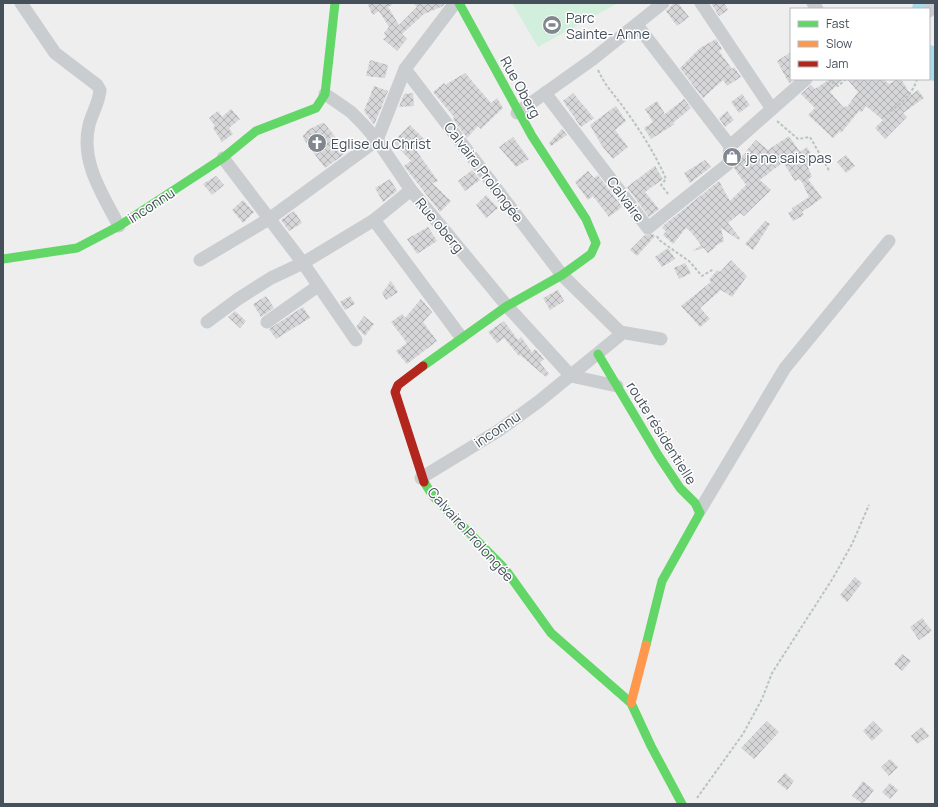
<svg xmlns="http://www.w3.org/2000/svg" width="938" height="807" font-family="Manrope,sans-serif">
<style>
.pitch{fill:#d2efdd}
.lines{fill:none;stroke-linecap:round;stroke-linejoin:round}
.river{stroke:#a6dded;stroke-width:22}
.building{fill:url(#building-cross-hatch)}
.path{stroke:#b7c4c0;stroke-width:2;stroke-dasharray:3 2;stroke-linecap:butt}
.street{stroke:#cacdcf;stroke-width:13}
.fast{stroke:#63d668;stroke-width:9}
.slow{stroke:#ff974d;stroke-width:9}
.jam{stroke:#b3261e;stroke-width:9}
.labels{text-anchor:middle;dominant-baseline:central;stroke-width:3;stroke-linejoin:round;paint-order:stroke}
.poi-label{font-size:14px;fill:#45505b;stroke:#fff;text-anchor:start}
.street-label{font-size:14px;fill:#45505b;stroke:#fff}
</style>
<defs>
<pattern id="building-cross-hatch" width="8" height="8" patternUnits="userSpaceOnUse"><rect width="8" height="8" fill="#d6d6d8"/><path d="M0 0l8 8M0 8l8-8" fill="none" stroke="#afb0b2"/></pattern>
</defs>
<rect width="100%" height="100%" fill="#efeeee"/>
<polygon class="pitch" points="512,3 618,3 538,47"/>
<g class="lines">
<g class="river">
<polyline points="923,9 926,3"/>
<polyline points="929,56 935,70"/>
</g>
</g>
<g class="building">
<polygon points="367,3 395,3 388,7 399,25 417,7 413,3 445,3 443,6 424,14 402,34 407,39 397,51 383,39 386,37 384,33 389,27 379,11 373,15"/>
<polygon points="674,3 678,3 689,17 677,26 666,11"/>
<polygon points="711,3 724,3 728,10 719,16"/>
<polygon points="716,39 722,49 719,51 732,69 734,67 741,77 727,86 723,80 703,98 680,68 700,48"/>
<polygon points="791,52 791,82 789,83 777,61"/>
<polygon points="370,60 388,65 385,78 366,76"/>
<polygon points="465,73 491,103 497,98 503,108 481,129 478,126 467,138 453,119 454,117 433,92 444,83 445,85"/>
<polygon points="830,79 843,79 830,92 844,108 846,106 847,107 858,92 847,79 883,79 889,84 897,79 901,79 911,95 918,90 924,98 903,113 907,117 885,139 875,128 883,120 866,106 862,112 859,111 841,133 840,131 833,138 808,115 815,108 801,94 811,85 815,89"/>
<polygon points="374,86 388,91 374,125 364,111"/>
<polygon points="413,93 414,106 399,107 404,94"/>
<polygon points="573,93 594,118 581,127 563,101"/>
<polygon points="742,94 750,105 739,113 731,102"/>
<polygon points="684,99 691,108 673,123 675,124 651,139 644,128 653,122 645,109 657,101 665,114"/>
<polygon points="616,106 626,121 615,130 628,147 613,159 602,146 590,125"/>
<polygon points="231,109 240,119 229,128 233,134 222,142 213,128 215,126 209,118 218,111 222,117"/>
<polygon points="727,111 734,120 725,127 719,118"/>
<polygon points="322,123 325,124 347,152 325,168 304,140 303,136 308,130"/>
<polygon points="410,125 424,139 415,149 438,181 432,183 451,201 440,212 404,166 411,161 393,142"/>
<polygon points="562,129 567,135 551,146 549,143"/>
<polygon points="789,136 800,152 807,147 815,161 808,167 812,177 808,179 822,198 802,212 804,215 793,221 788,213 793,210 792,208 809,197 802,182 798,179 795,181 783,162 760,180 771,190 744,216 740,213 728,223 740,238 739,240 721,228 724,241 715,246 716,247 708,253 704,248 693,251 701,245 691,232 686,228 673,244 663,235 666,231 662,228 664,225 719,181 730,201 746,185 734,168 736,160 747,152 746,151 756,140 768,150"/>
<polygon points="513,137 529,159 516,167 499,147"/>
<polygon points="846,155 855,166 846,173 837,162"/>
<polygon points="705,160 711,167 690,183 684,173"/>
<polygon points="655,166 663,179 645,192 659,209 649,217 627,187"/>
<polygon points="472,170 480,180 465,191 458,181"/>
<polygon points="588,171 594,178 598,175 622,207 609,217 593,196 588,200 575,182"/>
<polygon points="216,176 224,185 212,195 203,184"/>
<polygon points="390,179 397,191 383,202 375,188"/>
<polygon points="486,195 498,208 486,218 476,205"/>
<polygon points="243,200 254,212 243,223 232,210"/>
<polygon points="294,211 302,223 289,231 281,220"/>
<polygon points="765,221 770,224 753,250 745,244"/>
<polygon points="428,227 437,241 417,254 407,239"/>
<polygon points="653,234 655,236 637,256 630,250 645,235"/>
<polygon points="668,248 675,259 662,267 655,257"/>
<polygon points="731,260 747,276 732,297 721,290 700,308 710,319 700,327 681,306 711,282 709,280 717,270 720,272"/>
<polygon points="685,263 691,273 679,279 674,268"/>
<polygon points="391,281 398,292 386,300 382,293"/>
<polygon points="558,290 564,301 550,310 543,298"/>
<polygon points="266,296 274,308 261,317 253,304"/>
<polygon points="350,296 355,304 345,310 340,302"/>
<polygon points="421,299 432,312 423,322 437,341 407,364 396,351 407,343 391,322 402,314 405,318"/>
<polygon points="303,307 310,318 276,339 269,329"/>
<polygon points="235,311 246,321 240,328 228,317"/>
<polygon points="364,316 374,324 365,336 356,327"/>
<polygon points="504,321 518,340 521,337 532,352 535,349 544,359 540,363 549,374 546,377 520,355 519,356 504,338 497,343 488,332"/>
<polygon points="855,577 862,583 847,602 840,595"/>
<polygon points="922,618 932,631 919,640 910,627"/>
<polygon points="902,654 911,661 902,671 894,664"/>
<polygon points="767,721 779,732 754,759 741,748"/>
<polygon points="873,721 883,731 872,741 863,731"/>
<polygon points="922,727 929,736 917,744 911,736"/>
<polygon points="890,759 898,767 889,776 881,767"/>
<polygon points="785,773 794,781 787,790 777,782"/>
<polygon points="863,781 874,790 863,804 852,796"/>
<polygon points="890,783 898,790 890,799 882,792"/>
</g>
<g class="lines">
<g class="path">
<path d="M598,70C605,85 611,91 621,104C638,127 655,153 666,179L661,185L669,195"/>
<polyline points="828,79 838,86 846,79"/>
<path d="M886,114C899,106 913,94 917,79"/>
<polyline points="777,121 798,139 810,137 830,172"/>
<polyline points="657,236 659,240 689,261 702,276 714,269"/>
<polyline points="697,798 743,734 762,699 772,673 833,578 852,544 869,505"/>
</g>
<g class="street">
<path d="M21,3L55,53L97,85L100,90C99,103 92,113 89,125C80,162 103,195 119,226"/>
<polyline points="701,3 772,109"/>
<polyline points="813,3 817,9"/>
<polyline points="929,11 935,4"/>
<polyline points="637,25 730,146"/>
<polyline points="405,69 562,275 620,332 619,336 538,402 498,431 421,478"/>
<polyline points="545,93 648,228 728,164 730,146 806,79"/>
<polyline points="325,94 351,112 362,123 377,140 411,190 507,306 571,376 617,386"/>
<polyline points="517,113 593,59 663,3"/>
<polyline points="223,158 303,263 356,340"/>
<polyline points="374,220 411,190"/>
<polyline points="200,260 269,219 377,140 405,69 455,3"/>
<polyline points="207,322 238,299 271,278 303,263 374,220 461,337"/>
<polyline points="267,322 318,286"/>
<polyline points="620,332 661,339"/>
<polyline points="700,510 785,368 889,241"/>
</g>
<g class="fast">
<polyline points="3,259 77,248 119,226 223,158 256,131 316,108 325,94 335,3"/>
<polyline points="598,354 658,455 680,488 695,503 700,513 662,581 646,645"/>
<polyline points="423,366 507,306 562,275 591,254 596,243 586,219 532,136 459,3"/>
<polyline points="424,482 433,496 505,569 551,633 631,703 651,746 682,804"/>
</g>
<polyline class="slow" points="631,703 646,645"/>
<polyline class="jam" points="423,366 398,385 395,392 424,482"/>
</g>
<defs>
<g id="stadium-disc" transform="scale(1)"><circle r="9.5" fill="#80878e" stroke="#fff"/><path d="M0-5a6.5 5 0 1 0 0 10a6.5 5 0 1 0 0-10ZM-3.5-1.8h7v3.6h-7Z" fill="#fff"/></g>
<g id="church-disc" transform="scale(1)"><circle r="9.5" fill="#80878e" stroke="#fff"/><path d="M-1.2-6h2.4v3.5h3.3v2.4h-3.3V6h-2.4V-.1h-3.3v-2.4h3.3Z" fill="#fff"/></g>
<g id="shop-disc" transform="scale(1)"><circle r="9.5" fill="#80878e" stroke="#fff"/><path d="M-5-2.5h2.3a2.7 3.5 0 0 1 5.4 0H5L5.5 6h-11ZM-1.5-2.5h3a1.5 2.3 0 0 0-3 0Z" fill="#fff"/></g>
</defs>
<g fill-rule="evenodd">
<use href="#stadium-disc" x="552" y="25"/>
<use href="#church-disc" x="317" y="143"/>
<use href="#shop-disc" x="732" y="157"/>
</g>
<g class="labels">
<g class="poi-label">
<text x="566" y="17">Parc<tspan x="566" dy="16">Sainte- Anne</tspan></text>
<text x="331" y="143">Eglise du Christ</text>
<text x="746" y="157">je ne sais pas</text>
</g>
<g class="street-label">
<text transform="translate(521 87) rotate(61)">Rue Oberg</text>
<text transform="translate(484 172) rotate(53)">Calvaire Prolongée</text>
<text transform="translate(626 199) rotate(53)">Calvaire</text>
<text transform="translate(151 205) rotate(-33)">inconnu</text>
<text transform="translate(440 225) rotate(50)">Rue oberg</text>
<text transform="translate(497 429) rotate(-34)">inconnu</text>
<text transform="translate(662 433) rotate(58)">route résidentielle</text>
<text transform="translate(471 534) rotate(48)">Calvaire Prolongée</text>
</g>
</g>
<rect width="938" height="807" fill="none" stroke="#45505b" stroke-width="8"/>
<rect x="790" y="8" width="140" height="72" fill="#ffffff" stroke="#b5b9bd"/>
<rect x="798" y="21" width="20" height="6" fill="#63d668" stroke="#b5b9bd"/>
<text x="826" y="28" font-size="12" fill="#45505b">Fast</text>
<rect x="798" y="41" width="20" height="6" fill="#ff974d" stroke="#b5b9bd"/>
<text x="826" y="48" font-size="12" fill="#45505b">Slow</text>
<rect x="798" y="61" width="20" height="6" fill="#b3261e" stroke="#b5b9bd"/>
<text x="826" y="68" font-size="12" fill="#45505b">Jam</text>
</svg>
